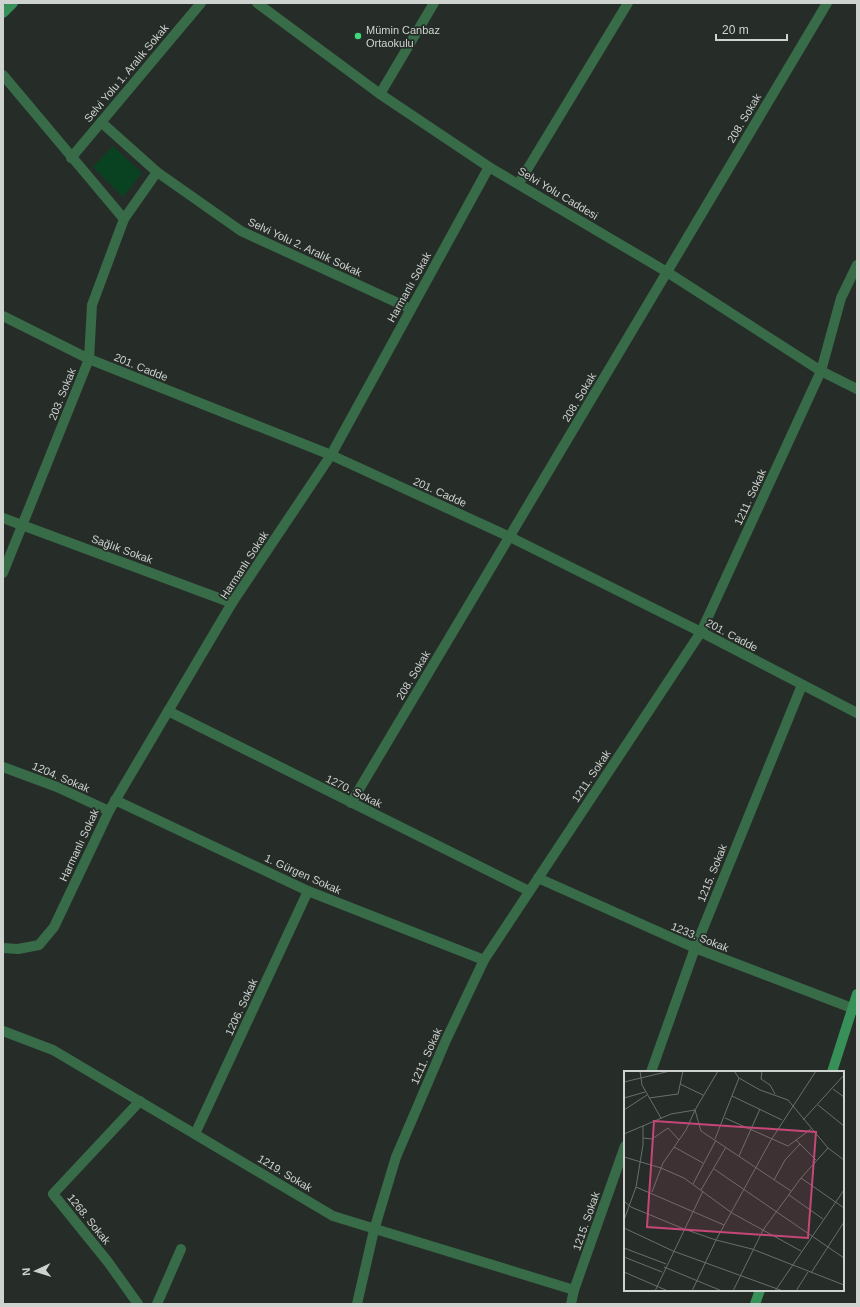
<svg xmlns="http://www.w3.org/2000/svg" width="860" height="1307" font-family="Arial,sans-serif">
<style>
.green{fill:#084221}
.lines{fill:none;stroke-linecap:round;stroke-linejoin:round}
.street{stroke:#386c48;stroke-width:10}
.secondary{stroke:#379057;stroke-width:10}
.poi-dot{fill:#41d77c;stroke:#262d28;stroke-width:1.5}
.labels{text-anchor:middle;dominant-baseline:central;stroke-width:3.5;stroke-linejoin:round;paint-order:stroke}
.poi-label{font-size:11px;fill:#ced3cf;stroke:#262d28;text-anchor:start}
.street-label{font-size:11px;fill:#ced3cf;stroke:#262d28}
.inset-road{fill:none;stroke:#696f6b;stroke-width:1}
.view{fill:#c54778;fill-opacity:0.15;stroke:#c54778;stroke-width:2}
.inset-edge{fill:none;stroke:#ced3cf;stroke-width:2}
</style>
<rect width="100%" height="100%" fill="#262d28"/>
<polygon class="green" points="113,146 142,173 123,197 93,167"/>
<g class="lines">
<g class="street">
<polyline points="257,3 380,94 489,167 667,272 821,371 857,389"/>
<polyline points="3,75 124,219 92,305 89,359 3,573"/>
<polyline points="380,94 434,3"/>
<polyline points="101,122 157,172 241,231 411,309"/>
<polyline points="71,158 201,3"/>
<polyline points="519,183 628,3"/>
<polyline points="124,219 157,172"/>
<polyline points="3,316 89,359 331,455 510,537 701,632 857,713"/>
<polyline points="3,518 232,603"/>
<polyline points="168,711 529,891"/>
<polyline points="3,767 57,787 109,811"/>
<polyline points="115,800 308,891 484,960"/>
<polyline points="351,803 827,3"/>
<polyline points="538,878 695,948 857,1010"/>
<polyline points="3,948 18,949 39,945 54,927 109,811 232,603 331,455 489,167"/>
<polyline points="3,1031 53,1050 333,1216 574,1290"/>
<polyline points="651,1072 695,948 802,685"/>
<polyline points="195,1134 308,891"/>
<polyline points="138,1304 108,1262 53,1194 140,1101"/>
<polyline points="157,1304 181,1249"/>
<polyline points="357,1304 374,1230 396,1157 446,1040 484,960 701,632 821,371 841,298 857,265"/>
<polyline points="571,1304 574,1290 625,1146"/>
</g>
<g class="secondary">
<polyline points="3,13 13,3"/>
<polyline points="832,1072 857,994"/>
<polyline points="755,1304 760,1290"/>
</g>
</g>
<circle class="poi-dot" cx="358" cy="36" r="4"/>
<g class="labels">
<g class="poi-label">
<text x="366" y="30">Mümin Canbaz<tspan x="366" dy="13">Ortaokulu</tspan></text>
</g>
<g class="street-label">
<text transform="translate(126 73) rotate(-50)">Selvi Yolu 1. Aralık Sokak</text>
<text transform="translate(744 118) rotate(-59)">208. Sokak</text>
<text transform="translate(558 193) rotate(31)">Selvi Yolu Caddesi</text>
<text transform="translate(305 247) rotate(25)">Selvi Yolu 2. Aralık Sokak</text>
<text transform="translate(409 287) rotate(-61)">Harmanlı Sokak</text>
<text transform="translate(141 367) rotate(22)">201. Cadde</text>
<text transform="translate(62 394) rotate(-68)">203. Sokak</text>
<text transform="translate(579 397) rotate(-59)">208. Sokak</text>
<text transform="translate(440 492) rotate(24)">201. Cadde</text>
<text transform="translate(750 497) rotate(-65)">1211. Sokak</text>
<text transform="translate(122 549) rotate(20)">Sağlık Sokak</text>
<text transform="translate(244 565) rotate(-57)">Harmanlı Sokak</text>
<text transform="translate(732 635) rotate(28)">201. Cadde</text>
<text transform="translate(413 675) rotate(-59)">208. Sokak</text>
<text transform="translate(591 776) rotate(-56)">1211. Sokak</text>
<text transform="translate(61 777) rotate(23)">1204. Sokak</text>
<text transform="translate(354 791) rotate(26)">1270. Sokak</text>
<text transform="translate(79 845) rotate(-65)">Harmanlı Sokak</text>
<text transform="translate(712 873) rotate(-68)">1215. Sokak</text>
<text transform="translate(303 874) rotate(24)">1. Gürgen Sokak</text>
<text transform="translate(700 937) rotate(22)">1233. Sokak</text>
<text transform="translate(241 1007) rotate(-65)">1206. Sokak</text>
<text transform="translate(426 1056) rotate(-66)">1211. Sokak</text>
<text transform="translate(285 1173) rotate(31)">1219. Sokak</text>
<text transform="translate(89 1219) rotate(51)">1268. Sokak</text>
<text transform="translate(586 1221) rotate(-71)">1215. Sokak</text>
</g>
</g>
<g transform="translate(624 1071)">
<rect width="220" height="220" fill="#262d28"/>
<path class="inset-road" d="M16,0L18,14L37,47M110,0L115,7L136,19L164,29L204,77L220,89M138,0L137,8L146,14L151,23M0,11L46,0M56,13L79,24M209,18L220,26M108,25L158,49M0,27L21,21M25,27L54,23L59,0M194,34L220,55M0,39L23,24M71,39L77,60L167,120M101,47L164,75L187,58M179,49L220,4M0,63L47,43L71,39L94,0M19,67L28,68L44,57L55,69M91,68L115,7M172,69L192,89M50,76L79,92M115,85L136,38M0,86L37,97L60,107L108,142L177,180M90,98L220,187M177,107L220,137M150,109L161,89L176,73M69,113L92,69M12,116L100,154M77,119L102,76M28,121L39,92L62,59L71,39M165,124L199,148M0,130L7,136L60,158L92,169L128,178L220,214M0,149L12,116L19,74V55M0,157L49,180L159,220M0,177L42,193M0,186L38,201M40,196L98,220M0,201L44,220M187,202L220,151M31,220L79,120M68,220L92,169L147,69L192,0M109,220L139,159L177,107L204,77M151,220L220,119M172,220L184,201"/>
<path class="view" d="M30,50L192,61L184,167L23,156Z"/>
<rect width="220" height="220" class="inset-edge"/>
</g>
<rect width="860" height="1307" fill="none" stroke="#ced3cf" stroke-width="8"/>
<g transform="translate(36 1271) rotate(266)" stroke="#262d28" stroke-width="3" paint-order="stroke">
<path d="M0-3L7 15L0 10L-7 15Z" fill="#ced3cf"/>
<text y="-6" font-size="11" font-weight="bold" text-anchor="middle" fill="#ced3cf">N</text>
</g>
<path d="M716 34v6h71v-6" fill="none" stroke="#ced3cf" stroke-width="2"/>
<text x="722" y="34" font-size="12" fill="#ced3cf" stroke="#262d28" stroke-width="3" paint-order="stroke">20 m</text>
</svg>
